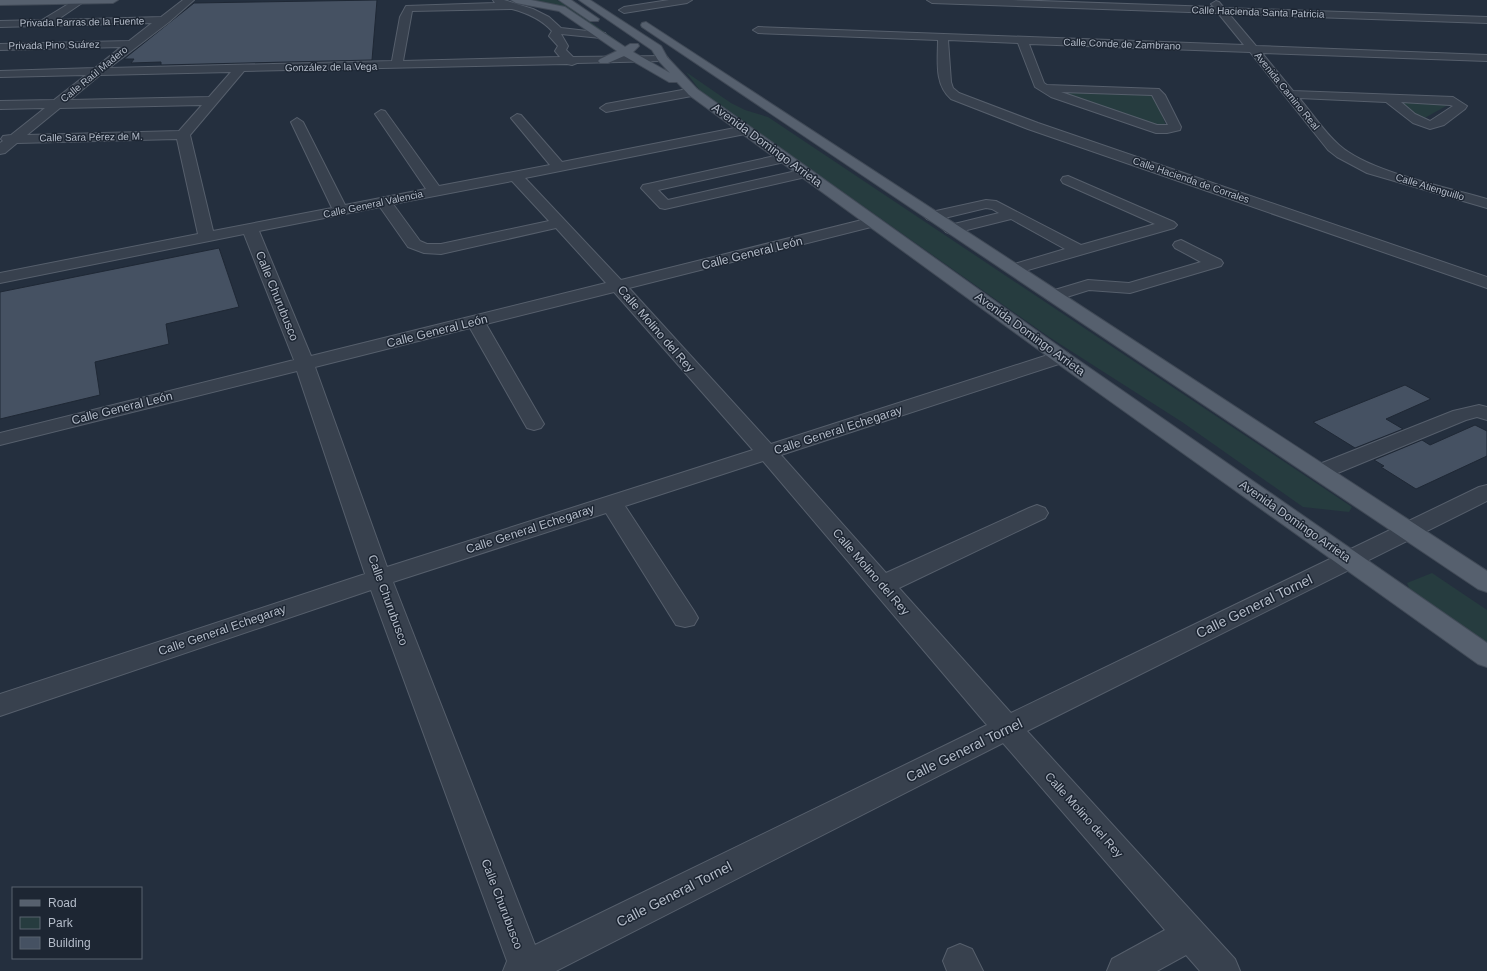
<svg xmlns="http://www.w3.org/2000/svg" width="1487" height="971" font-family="Helvetica,sans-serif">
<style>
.green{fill:#263c3f}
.building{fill:#455162;stroke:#1f2835}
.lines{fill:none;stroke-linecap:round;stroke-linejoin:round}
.minor-casing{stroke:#565f6c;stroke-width:2}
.major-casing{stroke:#414a57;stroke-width:2}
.minor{fill:#38414e;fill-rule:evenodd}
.major{fill:#56606e;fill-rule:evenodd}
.labels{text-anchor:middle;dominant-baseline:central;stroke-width:3;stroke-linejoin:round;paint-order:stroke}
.far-street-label{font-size:10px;fill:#b4bcc9;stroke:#1d2633}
.street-label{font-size:12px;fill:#b4bcc9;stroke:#1d2633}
.near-street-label{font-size:14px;fill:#b4bcc9;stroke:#1d2633}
</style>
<rect width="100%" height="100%" fill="#242f3e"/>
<g class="green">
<polygon points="526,0 557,0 570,7 626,47 577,15 558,7"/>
<polygon points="686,72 731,103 745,110 768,117 1352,507 1349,512 1303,507 1182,422 1049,337 701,92"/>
<polygon points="1059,92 1153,93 1167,128"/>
<polygon points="1398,101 1448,105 1421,120"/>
<polygon points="1432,573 1487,610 1487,645 1411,592 1407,583"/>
</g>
<g class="building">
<polygon points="377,0 372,60 161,65 161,62 131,63 134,59 124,59 194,3"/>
<polygon points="219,248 239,307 166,324 169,344 95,362 100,395 0,419 0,292"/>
<polygon points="1405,385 1431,399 1386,419 1403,429 1355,448 1313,422"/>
<polygon points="1475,425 1487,431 1487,456 1416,489 1381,467 1384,466 1374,460 1422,440 1430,445"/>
</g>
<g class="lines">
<g class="minor-casing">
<g id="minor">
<path d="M75,0L85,1L57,20L161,17L183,0H194L169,22L109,68L392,61L400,17L406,6L495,3L493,0H504L533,9L549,17L561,28L605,33L606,35L601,38L561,34L568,46L566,50L573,57L666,56L668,58L666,60L662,61L577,63L572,65L567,64L244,71L190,135L213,231L332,208L291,122L297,118L303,122L345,205L426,189L375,114L381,110L385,111L439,186L550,165L511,118L517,114L521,115L562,162L745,126L750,127L751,130L745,134L525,178L621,280L874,217L879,219L882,222L879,225L629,288L771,444L1054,353L1061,351L1068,353L1070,357L1068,361L781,455L886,573L1029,508L1037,505L1045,508L1048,513L1045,518L899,588L1011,713L1479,487L1487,485V501L1027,731L1235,959L1240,971H1200L1186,955L1157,971H1107L1112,959L1165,930L1003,743L556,971H503L507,961L371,590L0,716V694L365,574L297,371L0,445V433L294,360L244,234L0,283V273L198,234L177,139L17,143L5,153L0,154V143L3,141L1,139L3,136L11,135L45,108L0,109V101L54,100L86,75L0,77V71L95,68L121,47L0,50V44L129,41L152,23L0,27V21L42,20ZM512,9C527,13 541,19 552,31L549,36L558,46L555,51L560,57L403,61L412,11ZM231,72L209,97L70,100L100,75ZM202,105L179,131L27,135L60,108ZM512,181L549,221L441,244H427L420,241L393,204ZM380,207L408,247L424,253L441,254L556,228L606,283L311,356L259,231ZM614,292L753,450L387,567L315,367L470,328L527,428L534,430L541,428L544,424L486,324ZM763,461L987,725L535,945L393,582L606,513L676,625L685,627L694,625L698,618L694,611L625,506Z"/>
<polygon points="669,0 692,0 687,3 624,13 619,10 624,7"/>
<path d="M927,0H1012L1214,7L1211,4L1216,1L1219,2L1224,8L1487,17V23L1229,14L1256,46L1487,55V61L1262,53L1293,91L1453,97L1467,106L1465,109L1444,125L1430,129L1413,123L1386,102L1299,98C1312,113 1324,132 1339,145C1369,172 1446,187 1487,199V208L1367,173L1337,157L1328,150L1250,52L1029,44L1044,83L1047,85L1159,89L1165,95L1181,127L1180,130L1167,133H1156L1051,97L1035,87L1018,43L948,40L951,82L953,88L959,93L1038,123L1487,277V288L1028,129L951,99C934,84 938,61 938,40L758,33L753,30L758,27L1244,45L1218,13L932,3ZM1061,92L1152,95L1168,125H1157ZM1401,102L1450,105L1453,106L1430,121L1415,114Z"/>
<polygon points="693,88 697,89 699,92 697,95 606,112 600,108 606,104"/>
<polygon points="784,154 789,155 791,158 789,161 658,190 668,200 805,169 810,170 812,173 810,176 665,209 660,208 641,188 643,185 648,184"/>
<polygon points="1068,176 1174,222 1177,225 1174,228 1014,274 1008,272 1006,269 1008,266 1065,249 1011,219 951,234 946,232 943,229 946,226 999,213 992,209 986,208 932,221 927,219 924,216 927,213 986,200 996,201 1081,245 1155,224 1063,183 1061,180 1063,177"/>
<polygon points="1181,240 1221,260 1223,263 1221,266 1130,293 1089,290 1054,301 1048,300 1045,296 1048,292 1088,280 1129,283 1201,262 1175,248 1173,245 1175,242"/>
<polygon points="1479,405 1487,407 1487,420 1477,417 1466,420 1328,477 1320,479 1312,477 1309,472 1312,467 1453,411"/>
<polygon points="960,944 972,949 983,971 947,971 943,961 948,949"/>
</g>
</g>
<g class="major-casing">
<g id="major">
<polygon points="0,0 118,0 113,3 0,5"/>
<polygon points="511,0 531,0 565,7 625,47 630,44 638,44 639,46 633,52 670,73 658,60 652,50 579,0 590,0 661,46 667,57 697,89 1068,353 1487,643 1487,667 1478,664 1054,361 689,95 677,82 669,82 624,56 608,63 600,63 598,61 600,59 617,51 559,11 516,3"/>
<polygon points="559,0 571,0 599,19 598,21 590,21"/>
<polygon points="646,22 1487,571 1487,592 1478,589 642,27 641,25 642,23"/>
</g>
</g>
<use href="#minor" class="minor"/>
<use href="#major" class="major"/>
</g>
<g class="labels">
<g class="far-street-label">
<text transform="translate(1258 12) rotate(2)">Calle Hacienda Santa Patricia</text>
<text transform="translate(82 22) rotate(-1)">Privada Parras de la Fuente</text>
<text transform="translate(1122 44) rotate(2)">Calle Conde de Zambrano</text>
<text transform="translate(54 45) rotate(-1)">Privada Pino Suárez</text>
<text transform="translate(331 67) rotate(-1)">González de la Vega</text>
<text transform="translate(94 74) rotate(-39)">Calle Raúl Madero</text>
<text transform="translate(1287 91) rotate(51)">Avenida Camino Real</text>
<text transform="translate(91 137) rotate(-1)">Calle Sara Pérez de M.</text>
<text transform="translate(1191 180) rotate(19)">Calle Hacienda de Corrales</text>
<text transform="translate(1430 187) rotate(17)">Calle Atienguillo</text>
<text transform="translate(373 204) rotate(-12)">Calle General Valencia</text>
</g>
<g class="street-label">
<text transform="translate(767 145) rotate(36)">Avenida Domingo Arrieta</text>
<text transform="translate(752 253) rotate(-14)">Calle General León</text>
<text transform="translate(277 296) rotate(68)">Calle Churubusco</text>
<text transform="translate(656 329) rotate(49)">Calle Molino del Rey</text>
<text transform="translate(437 331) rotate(-14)">Calle General León</text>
<text transform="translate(1030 334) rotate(36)">Avenida Domingo Arrieta</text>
<text transform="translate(122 408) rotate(-14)">Calle General León</text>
<text transform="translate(838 430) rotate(-18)">Calle General Echegaray</text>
<text transform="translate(1295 521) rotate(35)">Avenida Domingo Arrieta</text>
<text transform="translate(530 529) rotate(-18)">Calle General Echegaray</text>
<text transform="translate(871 572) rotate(49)">Calle Molino del Rey</text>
<text transform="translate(388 600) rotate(70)">Calle Churubusco</text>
<text transform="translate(222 630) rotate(-19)">Calle General Echegaray</text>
<text transform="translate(1084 815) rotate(48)">Calle Molino del Rey</text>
<text transform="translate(502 904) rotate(69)">Calle Churubusco</text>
</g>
<g class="near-street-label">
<text transform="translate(1254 606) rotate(-26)">Calle General Tornel</text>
<text transform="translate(964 750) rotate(-26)">Calle General Tornel</text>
<text transform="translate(674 894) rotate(-27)">Calle General Tornel</text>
</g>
</g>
<rect x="12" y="887" width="130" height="72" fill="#1d2633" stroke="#59626f"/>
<rect x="20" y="900" width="20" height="6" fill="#56606e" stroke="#59626f"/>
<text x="48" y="907" font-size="12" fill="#b4bcc9">Road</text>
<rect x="20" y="917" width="20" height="12" fill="#263c3f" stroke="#59626f"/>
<text x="48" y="927" font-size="12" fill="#b4bcc9">Park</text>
<rect x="20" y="937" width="20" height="12" fill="#455162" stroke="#59626f"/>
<text x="48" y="947" font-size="12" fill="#b4bcc9">Building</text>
</svg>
